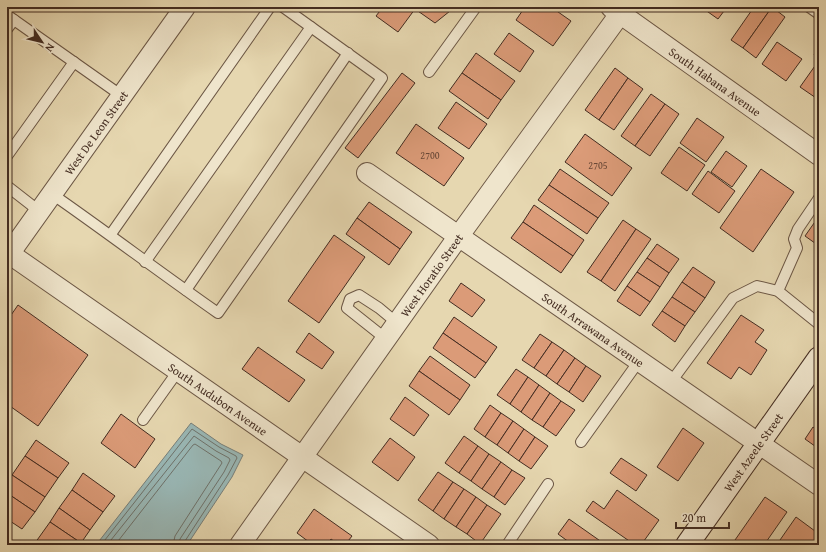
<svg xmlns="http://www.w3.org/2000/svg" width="826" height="552" font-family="'Gentium Book Plus',serif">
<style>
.water{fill:#99b7b5;stroke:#777f7a}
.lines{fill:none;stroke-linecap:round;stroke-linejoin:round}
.shore{stroke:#6e726b;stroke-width:1}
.building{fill:#db9b78;stroke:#432c21}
.lane-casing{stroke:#6c5745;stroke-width:12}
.street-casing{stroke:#6c5745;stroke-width:22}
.secondary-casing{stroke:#432c21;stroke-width:24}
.lane{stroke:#efe5cc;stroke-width:10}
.street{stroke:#efe5cc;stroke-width:20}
.secondary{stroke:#efe5cc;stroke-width:22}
.labels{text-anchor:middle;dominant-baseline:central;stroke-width:3;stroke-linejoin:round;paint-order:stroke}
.number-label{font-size:10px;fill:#694837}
.street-label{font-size:12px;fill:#432c21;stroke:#efe5cc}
</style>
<rect width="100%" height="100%" fill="#e6d7b0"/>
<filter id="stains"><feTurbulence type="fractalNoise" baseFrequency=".005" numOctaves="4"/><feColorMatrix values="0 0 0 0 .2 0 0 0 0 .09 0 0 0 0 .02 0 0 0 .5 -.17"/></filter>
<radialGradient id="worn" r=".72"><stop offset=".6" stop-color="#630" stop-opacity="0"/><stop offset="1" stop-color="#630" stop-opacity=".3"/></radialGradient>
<polygon class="water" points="191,423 221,444 243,455 232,477 187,545 96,545"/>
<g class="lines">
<g class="shore">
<polyline points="101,545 192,429 219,447 236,456 237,458 228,475 185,541 184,545"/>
<polyline points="107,545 194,436 216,451 229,458 230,460 224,472 180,539 179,545"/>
<polyline points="115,545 193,445 195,444 221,461 222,463 175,536 173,545"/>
</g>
</g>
<g class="building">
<polygon points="383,7 455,7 435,23 415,9 398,32 376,16"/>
<polygon points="525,7 551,7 571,21 553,46 516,20"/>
<polygon points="701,7 727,7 718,19"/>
<polygon points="754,7 772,7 743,48 731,40"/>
<polygon points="772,7 785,17 756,58 743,48"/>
<polygon points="509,33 534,51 520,72 494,54"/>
<polygon points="777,42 802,59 786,81 762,64"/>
<polygon points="819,47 819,58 814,55"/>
<polygon points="476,53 515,81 501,100 462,73"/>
<polygon points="817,63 819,64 819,100 800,87"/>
<polygon points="615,68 628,78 599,120 585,110"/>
<polygon points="402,73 415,83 358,158 345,148"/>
<polygon points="462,73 501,100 488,119 449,91"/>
<polygon points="628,78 643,89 614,130 599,120"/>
<polygon points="651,94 665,104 635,146 621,136"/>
<polygon points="456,102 487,124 469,149 438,128"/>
<polygon points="665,104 679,114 650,156 635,146"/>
<polygon points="697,118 724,137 706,162 680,143"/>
<polygon points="416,124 464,158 444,186 396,153"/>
<polygon points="585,134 632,168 612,196 565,162"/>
<polygon points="679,147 705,165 687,191 661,173"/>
<polygon points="726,151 747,166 732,187 711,172"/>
<polygon points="560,169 609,203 598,218 549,185"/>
<polygon points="761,169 794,192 753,252 720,228"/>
<polygon points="708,171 735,191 719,213 692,194"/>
<polygon points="549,185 598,218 587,234 538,200"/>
<polygon points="369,202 412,232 400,249 357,218"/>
<polygon points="534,205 584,240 573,256 523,222"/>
<polygon points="819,216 819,246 805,236"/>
<polygon points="357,218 400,249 389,265 346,234"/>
<polygon points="623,220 636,229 601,281 587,272"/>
<polygon points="523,222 573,256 561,273 511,238"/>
<polygon points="636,229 651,239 615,291 601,281"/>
<polygon points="334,235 365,257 319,323 288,301"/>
<polygon points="657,244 679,259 669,273 647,258"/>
<polygon points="647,258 669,273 660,287 637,272"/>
<polygon points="693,267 715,282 705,298 682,282"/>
<polygon points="637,272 660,287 650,302 627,286"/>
<polygon points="682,282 705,298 695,312 672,297"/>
<polygon points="461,283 485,300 472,317 449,301"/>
<polygon points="627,286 650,302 640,316 617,301"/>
<polygon points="672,297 695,312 685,326 662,311"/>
<polygon points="18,305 88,355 38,426 7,404 7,321"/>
<polygon points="662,311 685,326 675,342 652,325"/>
<polygon points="741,315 764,330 755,342 767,350 751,375 739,367 731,379 707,363"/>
<polygon points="454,317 497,347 486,363 443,333"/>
<polygon points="309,333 334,352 322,369 296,352"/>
<polygon points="443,333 486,363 475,378 433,348"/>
<polygon points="540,334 552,342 534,368 522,360"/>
<polygon points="552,342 564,350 546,376 534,368"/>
<polygon points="258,347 305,380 289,402 242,369"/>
<polygon points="564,350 575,358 557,384 546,376"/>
<polygon points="430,356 470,385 460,400 419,371"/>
<polygon points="575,358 586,366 569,392 557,384"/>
<polygon points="586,366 601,376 583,402 569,392"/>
<polygon points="516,369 528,377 510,404 497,395"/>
<polygon points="419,371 460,400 449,415 409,386"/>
<polygon points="528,377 539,385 521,412 510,404"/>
<polygon points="539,385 550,393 532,420 521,412"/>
<polygon points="550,393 561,401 543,427 532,420"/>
<polygon points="405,397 429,415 414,436 390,419"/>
<polygon points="561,401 575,410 556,436 543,427"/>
<polygon points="490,405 501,413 485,437 474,429"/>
<polygon points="501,413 513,421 497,445 485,437"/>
<polygon points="121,414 155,439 135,468 101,443"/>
<polygon points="513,421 524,429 508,453 497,445"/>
<polygon points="813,427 819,431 819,449 805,439"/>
<polygon points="683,428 704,443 678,481 657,467"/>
<polygon points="524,429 535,437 519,461 508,453"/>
<polygon points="464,436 478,446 459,473 445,463"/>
<polygon points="535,437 548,446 531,469 519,461"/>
<polygon points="390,438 415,457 398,481 372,462"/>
<polygon points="36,440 69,463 58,478 25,456"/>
<polygon points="478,446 489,454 471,481 459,473"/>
<polygon points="489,454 501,462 482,489 471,481"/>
<polygon points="25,456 58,478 45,497 12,475"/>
<polygon points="621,458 647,475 636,491 610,473"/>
<polygon points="501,462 512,470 494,497 482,489"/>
<polygon points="512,470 525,478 505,505 494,497"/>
<polygon points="438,472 453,482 433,511 418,500"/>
<polygon points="83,473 115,496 103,512 72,490"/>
<polygon points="12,475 45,497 35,512 7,493 7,482"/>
<polygon points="453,482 464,489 444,519 433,511"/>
<polygon points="464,489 476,497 456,527 444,519"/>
<polygon points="72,490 103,512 90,530 59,508"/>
<polygon points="617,490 659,520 641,545 635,545 586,511 593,501 604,509"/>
<polygon points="7,493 35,512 22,529 7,519"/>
<polygon points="476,497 487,505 467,534 456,527"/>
<polygon points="765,497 787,512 764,545 741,545 735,540"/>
<polygon points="487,505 501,514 480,544 467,534"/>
<polygon points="59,508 90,530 81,543 50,522"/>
<polygon points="314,509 352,536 345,545 339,545 331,539 326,545 313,545 297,533"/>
<polygon points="796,517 819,534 819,538 814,545 787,545 780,540"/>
<polygon points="569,519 606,545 573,545 558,534"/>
<polygon points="50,522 81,543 80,545 38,545 35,543"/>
</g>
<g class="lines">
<g class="lane-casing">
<g id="lane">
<polyline points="809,7 819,14"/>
<polyline points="7,15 122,96"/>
<polyline points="7,29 14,20"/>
<polyline points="429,72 476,7"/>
<polyline points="7,156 74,62"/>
<polyline points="7,186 39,211"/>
<path d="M52,194C108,233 162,274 218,313L382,78L283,7"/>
<polyline points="111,234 270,7"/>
<polyline points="145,262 311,27"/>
<polyline points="186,290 348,53"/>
<polyline points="778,291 797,248 794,239 798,229 819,198"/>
<polyline points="386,339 347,308 350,299 359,295 379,308 397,323"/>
<polyline points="671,382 733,298 757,286 778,291 819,324"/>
<polyline points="143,420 178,371"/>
<polyline points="581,442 639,361"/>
<polyline points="507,545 548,484"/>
</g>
</g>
<g class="street-casing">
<g id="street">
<path id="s1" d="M611,7L819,155"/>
<path id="s2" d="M367,173L819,485"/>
<path id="s3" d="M7,252L429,545"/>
<path id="s4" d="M7,257L185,7"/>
<path id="s5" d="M240,545L458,237L625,7"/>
</g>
</g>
<g class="secondary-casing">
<g id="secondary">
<path id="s6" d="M687,545L819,358"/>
</g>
</g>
<use href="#lane" class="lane"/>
<use href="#street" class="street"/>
<use href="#secondary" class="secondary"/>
</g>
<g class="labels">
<g class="number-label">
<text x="430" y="155">2700</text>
<text x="598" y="165">2705</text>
</g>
<g class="street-label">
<text stroke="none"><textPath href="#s1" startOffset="128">South Habana Avenue</textPath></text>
<text stroke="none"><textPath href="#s4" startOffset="153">West De Leon Street</textPath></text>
<text stroke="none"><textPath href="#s5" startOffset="331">West Horatio Street</textPath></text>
<text stroke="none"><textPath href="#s2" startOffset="275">South Arrawana Avenue</textPath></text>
<text stroke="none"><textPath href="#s3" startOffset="257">South Audubon Avenue</textPath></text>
<text stroke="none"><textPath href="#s6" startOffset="114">West Azeele Street</textPath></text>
</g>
</g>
<rect width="826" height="552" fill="none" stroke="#e6d7b0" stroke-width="24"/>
<rect x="8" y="8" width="810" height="536" fill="none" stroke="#432c21" stroke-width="2"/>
<rect x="12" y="12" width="802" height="528" fill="none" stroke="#432c21"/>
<g transform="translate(42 42) rotate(125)" stroke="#efe5cc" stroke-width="3" paint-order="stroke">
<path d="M0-3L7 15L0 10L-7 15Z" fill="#432c21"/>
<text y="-6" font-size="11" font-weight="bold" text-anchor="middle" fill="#432c21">N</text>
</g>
<path d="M676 522v6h53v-6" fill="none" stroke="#432c21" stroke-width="2"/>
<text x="682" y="522" font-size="12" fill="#432c21" stroke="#efe5cc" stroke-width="3" paint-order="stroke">20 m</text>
<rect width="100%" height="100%" filter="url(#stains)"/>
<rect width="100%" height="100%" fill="url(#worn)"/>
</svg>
